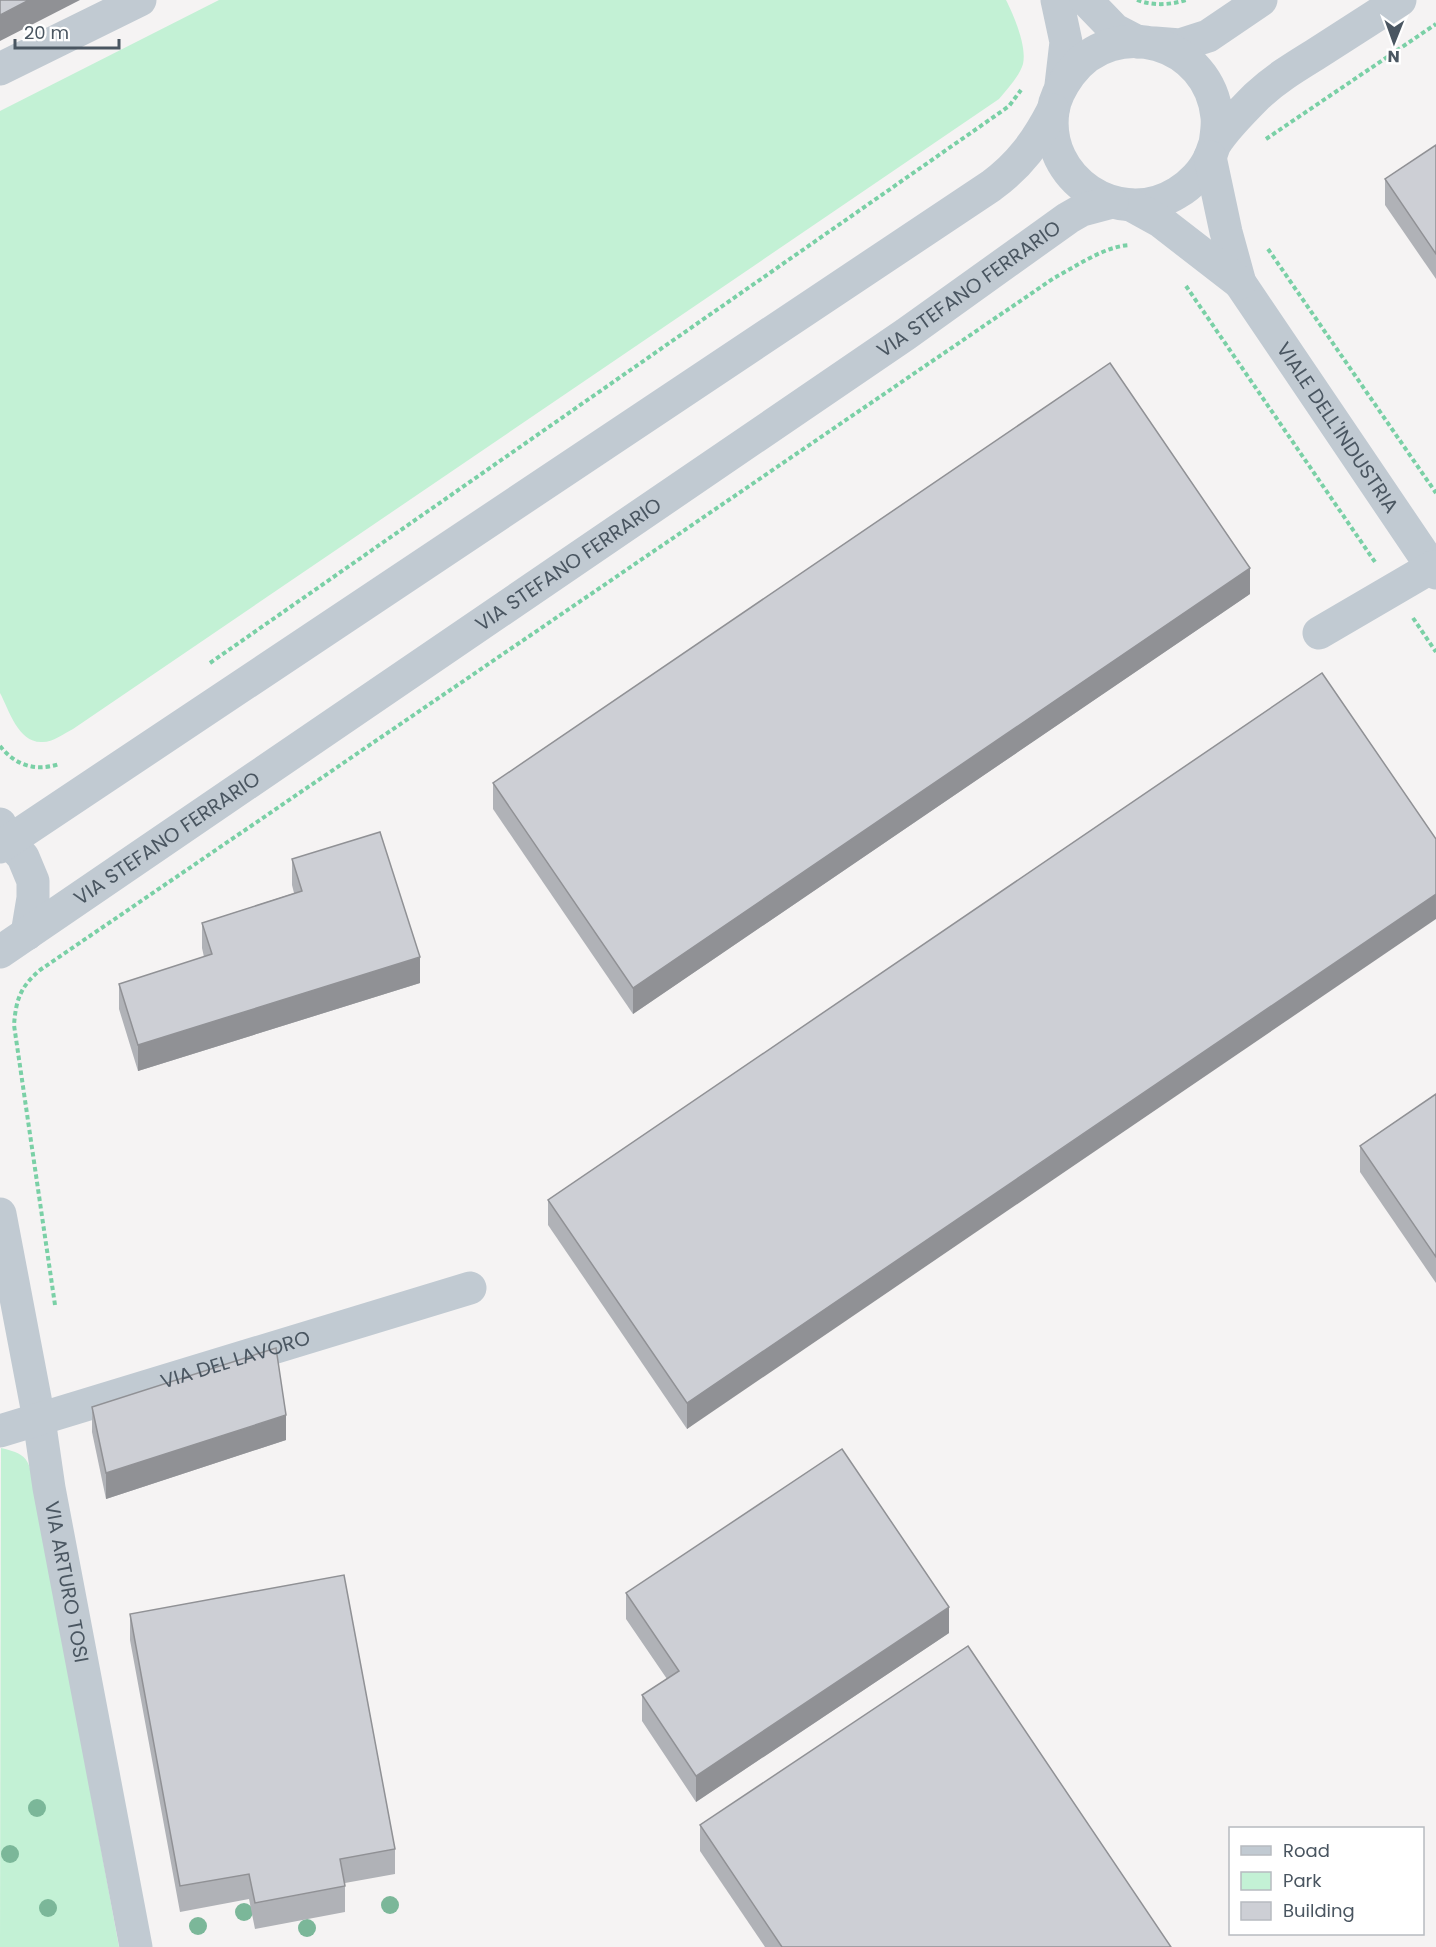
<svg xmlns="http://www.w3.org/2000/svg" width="1436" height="1947" font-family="Poppins,sans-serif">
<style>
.green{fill:#c3f1d5}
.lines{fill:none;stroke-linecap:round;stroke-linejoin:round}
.path{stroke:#7ad0a6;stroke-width:4;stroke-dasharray:4.5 3;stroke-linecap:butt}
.minor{stroke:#c1cad2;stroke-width:33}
.tree{fill:#7bb799}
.wall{fill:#b0b2b7}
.shaded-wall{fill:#909195}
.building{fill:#cdcfd5;stroke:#909195;stroke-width:1.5}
.labels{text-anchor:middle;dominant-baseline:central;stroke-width:6;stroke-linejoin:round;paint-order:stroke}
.street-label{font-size:20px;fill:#4a5661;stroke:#fff}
</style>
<rect width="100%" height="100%" fill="#f5f3f3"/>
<g class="green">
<path d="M219,0H1006C1014,16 1027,46 1023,64C1019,77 1007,89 999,99L73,729C63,734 52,743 41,742C18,742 9,710 0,693V111Z"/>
<path d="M1,1448C32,1455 28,1462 35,1490L119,1947H0Z"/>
</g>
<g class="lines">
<g class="path">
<path d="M1137,0C1153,6 1170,5 1186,0"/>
<polyline points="1266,139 1436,24"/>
<polyline points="1268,249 1436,493"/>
<polyline points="1186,286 1375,562"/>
<polyline points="1413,618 1436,652"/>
<polyline points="210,663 995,116 1009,106 1021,90"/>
<path d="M0,746C15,765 35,772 59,764"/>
<path d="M55,1305L14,1025C16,1000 20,987 40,970L1054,278C1077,266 1103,247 1129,245"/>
</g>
<g class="minor">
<polyline points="1057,0 1066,42 1061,85"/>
<polyline points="1086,0 1115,30 1138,42"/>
<polyline points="1155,43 1180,45 1208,36 1261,0"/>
<polyline points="0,69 140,0"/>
<path d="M1215,144C1216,136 1218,126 1217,117C1210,42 1115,14 1070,74C1062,85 1055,97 1053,111C1043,179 1119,229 1177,193C1191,185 1204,171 1210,157C1212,153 1213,148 1215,144C1223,131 1246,107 1257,96C1275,79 1295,67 1316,54C1344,36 1372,18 1400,0"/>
<path id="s1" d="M1210,157L1226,232L1240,283L1436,573"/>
<polyline points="1131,205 1160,221 1240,283"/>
<polyline points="1319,633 1432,567"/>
<polyline points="0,824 9,841 23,857 33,881 33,898 27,934"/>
<path d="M0,847L991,186C1020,165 1037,141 1053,110"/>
<path id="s2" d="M0,952L906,334L1068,218L1082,210L1112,202"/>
<path id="s3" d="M0,1214L39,1419L49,1488L136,1947"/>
<path id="s4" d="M0,1431L470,1288"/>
</g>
</g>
<g class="tree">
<circle cx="37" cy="1808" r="9"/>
<circle cx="10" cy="1854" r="9"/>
<circle cx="390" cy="1905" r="9"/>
<circle cx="48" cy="1908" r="9"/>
<circle cx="244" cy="1912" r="9"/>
<circle cx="198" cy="1926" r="9"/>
<circle cx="307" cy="1928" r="9"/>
</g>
<g class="wall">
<polygon points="1436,145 1436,279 1385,205 1385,179"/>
<polygon points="1250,594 633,1014 493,809 493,783"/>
<polygon points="1436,839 687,1429 548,1225 548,1200"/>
<polygon points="292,859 420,983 138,1071 119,1009 119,984 204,957 202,948 202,923 294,893 292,885"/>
<polygon points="1436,1094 1436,1283 1360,1172 1360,1146"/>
<polygon points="92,1407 286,1440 106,1499 92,1432"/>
<polygon points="626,1593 949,1633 696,1802 642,1721 642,1695 667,1679 626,1619"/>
<polygon points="130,1614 395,1849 395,1874 345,1883 345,1912 255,1929 249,1899 180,1912 130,1640"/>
<polygon points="700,1825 1171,1947 765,1947 700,1851"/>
</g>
<g class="shaded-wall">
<polygon points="29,0 80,0 0,41 0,15"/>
<polygon points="1250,568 1250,594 633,1014 633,988"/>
<polygon points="1436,894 1436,919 687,1429 687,1403"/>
<polygon points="420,957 420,983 138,1071 138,1045"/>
<polygon points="286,1415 286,1440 106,1499 106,1473"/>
<polygon points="949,1607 949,1633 696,1802 696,1776"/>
</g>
<g class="building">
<polygon points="0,0 29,0 0,15"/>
<polygon points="1436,145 1436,254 1385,179"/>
<polygon points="1110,363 1250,568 633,988 493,783"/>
<polygon points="1322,673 1436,839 1436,894 687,1403 548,1200"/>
<polygon points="380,832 420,957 138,1045 119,984 212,954 202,923 302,891 292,859"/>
<polygon points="1436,1094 1436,1257 1360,1146"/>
<polygon points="276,1348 286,1415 106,1473 92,1407"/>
<polygon points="842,1449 949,1607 696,1776 642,1695 679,1671 626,1593"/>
<polygon points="344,1575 395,1849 340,1859 345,1886 255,1903 249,1874 180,1886 130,1614"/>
<polygon points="968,1646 1171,1947 782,1947 700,1825"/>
</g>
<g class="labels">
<g class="street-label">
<text stroke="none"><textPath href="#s2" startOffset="1174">VIA STEFANO FERRARIO</textPath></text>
<text stroke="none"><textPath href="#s1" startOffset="304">VIALE DELL'INDUSTRIA</textPath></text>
<text stroke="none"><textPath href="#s2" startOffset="688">VIA STEFANO FERRARIO</textPath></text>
<text stroke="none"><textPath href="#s2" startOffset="202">VIA STEFANO FERRARIO</textPath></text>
<text stroke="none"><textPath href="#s4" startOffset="246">VIA DEL LAVORO</textPath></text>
<text stroke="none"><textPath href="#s3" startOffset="374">VIA ARTURO TOSI</textPath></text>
</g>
</g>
<rect x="1229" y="1827" width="195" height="108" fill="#ffffff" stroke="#b7bbc0" stroke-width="1.5"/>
<rect x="1241" y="1846" width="30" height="9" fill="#c1cad2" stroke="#b7bbc0" stroke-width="1.5"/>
<text x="1283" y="1857" font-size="18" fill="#4a5661">Road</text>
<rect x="1241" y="1872" width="30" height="18" fill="#c3f1d5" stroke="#b7bbc0" stroke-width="1.5"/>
<text x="1283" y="1887" font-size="18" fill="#4a5661">Park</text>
<rect x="1241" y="1902" width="30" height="18" fill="#cdcfd5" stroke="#b7bbc0" stroke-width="1.5"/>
<text x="1283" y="1917" font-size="18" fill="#4a5661">Building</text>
<g transform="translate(1394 42) rotate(181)" stroke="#ffffff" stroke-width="4.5" paint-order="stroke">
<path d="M0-4.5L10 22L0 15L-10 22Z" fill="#4a5661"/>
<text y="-9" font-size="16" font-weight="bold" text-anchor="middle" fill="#4a5661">N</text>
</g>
<path d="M15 39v9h104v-9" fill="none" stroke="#4a5661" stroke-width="3"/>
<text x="24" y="39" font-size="18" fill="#4a5661" stroke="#ffffff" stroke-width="4.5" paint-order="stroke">20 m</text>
</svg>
